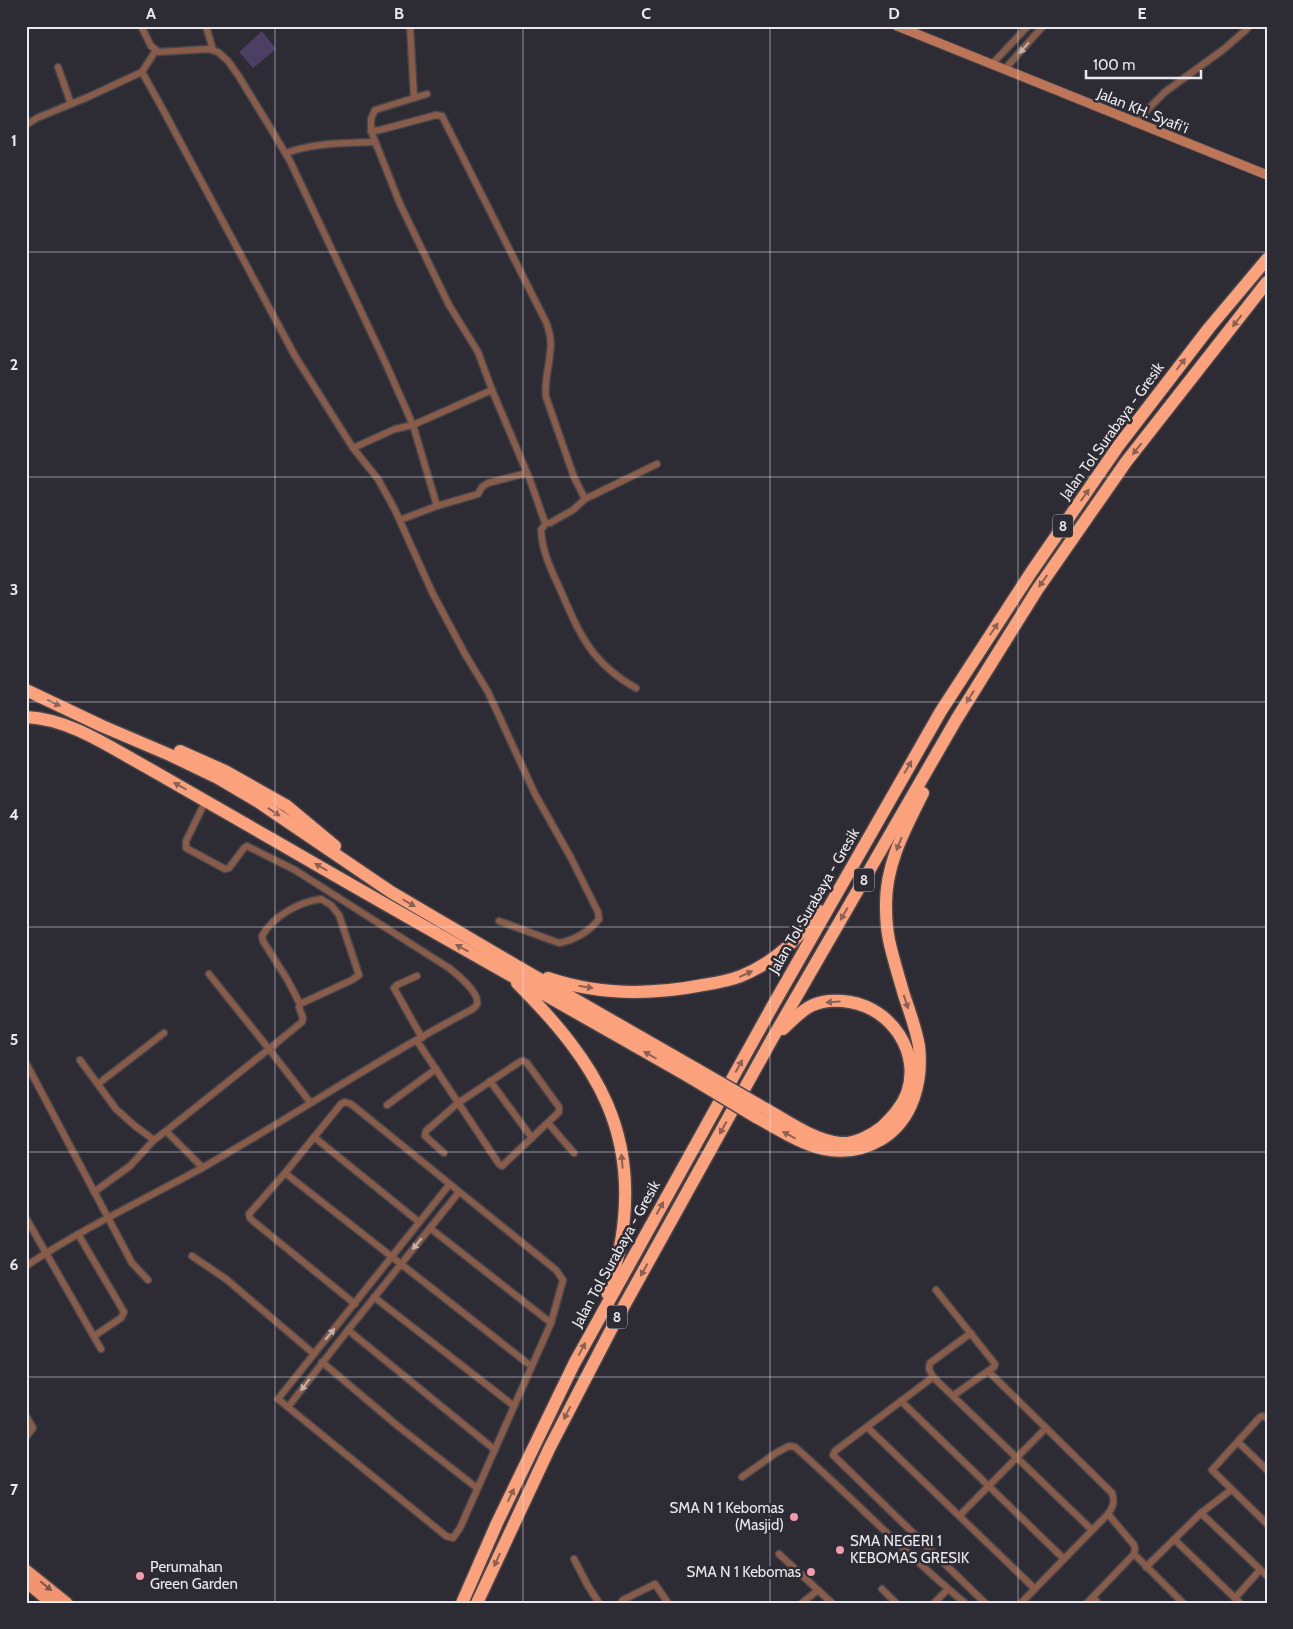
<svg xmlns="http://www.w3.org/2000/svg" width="1293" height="1629" font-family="Cabin,sans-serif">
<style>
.pitch{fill:#4b3f63}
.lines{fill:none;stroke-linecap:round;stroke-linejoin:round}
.minor-casing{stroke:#47464d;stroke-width:9}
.secondary-casing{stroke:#47464d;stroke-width:11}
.trunk-casing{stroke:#47464d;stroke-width:14}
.motorway-casing{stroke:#47464d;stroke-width:15}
.minor{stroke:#895c49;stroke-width:6}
.secondary{stroke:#bd7557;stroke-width:9}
.trunk{stroke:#f09570;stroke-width:11}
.motorway{stroke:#fba27d;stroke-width:12}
.motorway-bridge-casing{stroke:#47464d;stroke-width:15;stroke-linecap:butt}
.motorway-bridge{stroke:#fba27d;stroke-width:12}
.oneway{fill:#c3b1ac}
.oneway2{fill:#8a6154}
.oneway3{fill:#7b554b}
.grid{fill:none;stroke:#eae9ee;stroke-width:1;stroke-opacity:0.55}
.poi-dot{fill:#f29aae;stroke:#2d2b33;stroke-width:2}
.labels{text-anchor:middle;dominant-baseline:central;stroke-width:5;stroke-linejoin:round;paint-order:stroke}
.shield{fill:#2d2b33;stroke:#b1b0b6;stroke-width:1}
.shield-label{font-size:14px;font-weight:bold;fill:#eae9ee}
.street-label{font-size:15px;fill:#eae9ee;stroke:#2d2b33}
.poi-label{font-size:15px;fill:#eae9ee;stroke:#2d2b33;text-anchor:end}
.neatline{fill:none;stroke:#eae9ee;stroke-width:2}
.grid-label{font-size:16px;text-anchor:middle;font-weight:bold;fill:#eae9ee}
</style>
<rect width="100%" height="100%" fill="#2d2b33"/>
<polygon class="pitch" points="262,31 276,49 253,68 239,52"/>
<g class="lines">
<g class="minor-casing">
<g id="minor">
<polyline points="141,26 151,46 159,52 208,49 218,52 228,61 238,75 268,124 290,161 386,364 413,425 437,506"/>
<polyline points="206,26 213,50"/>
<polyline points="410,26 414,98"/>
<polyline points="156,50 142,72 161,106 295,356 353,448"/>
<polyline points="992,64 1028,26"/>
<polyline points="58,67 71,104"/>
<polyline points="1005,69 1043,26"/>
<polyline points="427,94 375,110 371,119 371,131 400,204 449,305 478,352 492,390 530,480 544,520 546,523 550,523 573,510 585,499 657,464"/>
<polyline points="1134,123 1165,92 1224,49 1247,29"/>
<polyline points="26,125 37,118 88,97 142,72"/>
<path d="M371,131L380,130L436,115L442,116L546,322C550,332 552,342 550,353C549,368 544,382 546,397L574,477L585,499"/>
<path d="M286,153C313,143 345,143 374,142"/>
<path d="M492,390L413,425L395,429L353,448L378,479L395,510L432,592L465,654L488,692L535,794L571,858L598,912L599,919C590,931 575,940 559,943L499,921"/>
<polyline points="400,520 437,506 478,494 482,487 488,483 527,473"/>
<path d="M546,523L541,530C542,551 551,570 560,589C579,633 591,663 636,688"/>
<polyline points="417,976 397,985 394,988 422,1038"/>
<path d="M300,1004L287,979L263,941L262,936C273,916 299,902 321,899L331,905L339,915L359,975L352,980L300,1004L299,1007L303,1018L302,1022L269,1049L310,1102"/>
<polyline points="417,1041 499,1164 502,1166 559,1112 559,1107 527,1063 524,1061 521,1061 458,1103 426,1131 425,1136 444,1153"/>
<polyline points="80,1060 116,1109 135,1126 154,1140 166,1131 202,1167"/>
<polyline points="26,1063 132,1263 148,1280"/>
<polyline points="490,1081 532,1138"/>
<polyline points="98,1084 164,1033"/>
<polyline points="387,1105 436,1069"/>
<polyline points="548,1123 574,1153"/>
<polyline points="166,1131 269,1049 209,974"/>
<polyline points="314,1137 419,1222"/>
<polyline points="285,1173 531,1366"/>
<polyline points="94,1192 130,1166 154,1140"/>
<polyline points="26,1218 101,1349"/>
<polyline points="430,1228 551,1323"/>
<polyline points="78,1234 124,1312 121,1318 94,1336"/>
<polyline points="192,1256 226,1279 314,1354"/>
<path d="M26,1266C82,1229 143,1200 202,1168C292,1117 379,1058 471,1010C473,1009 476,1006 477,1004C480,993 457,974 449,968L295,870L247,846L244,848L229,868L225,869L186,848V841L206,800"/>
<polyline points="936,1290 995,1364 994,1367 954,1395"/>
<polyline points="374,1297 514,1406"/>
<polyline points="355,1304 253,1221 250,1218 249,1214 285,1173 341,1104 345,1102 351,1104 556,1270 563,1280 551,1323 460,1528 453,1538 446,1536 278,1399 449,1185"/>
<polyline points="348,1330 495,1450"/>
<polyline points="971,1333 930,1363 929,1369 933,1377 1092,1530"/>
<polyline points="322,1362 399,1427 477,1488"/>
<path d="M988,1371L1112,1493C1115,1502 1113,1507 1108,1514L1021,1603"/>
<polyline points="933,1377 835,1451 833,1455 985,1603"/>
<polyline points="901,1401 1064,1559"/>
<polyline points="288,1407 348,1330 459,1192"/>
<polyline points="26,1416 33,1428 26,1437"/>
<polyline points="1267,1418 1263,1416 1260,1417 1212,1470 1267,1524"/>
<polyline points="867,1427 1035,1589"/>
<polyline points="1238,1442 1267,1470"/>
<path d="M742,1477L776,1453L789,1446L795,1447C853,1498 905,1554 965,1603"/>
<polyline points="1201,1513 1267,1576"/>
<polyline points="960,1515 1046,1428"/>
<polyline points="1174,1539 1240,1603"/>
<polyline points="779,1554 832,1603"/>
<polyline points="1134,1554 1183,1603"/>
<polyline points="574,1559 588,1586 599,1603"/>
<polyline points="1146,1567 1201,1513 1231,1490"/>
<polyline points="882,1589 896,1603"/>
<polyline points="1093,1597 1098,1603"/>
<polyline points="1235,1598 1260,1570"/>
<polyline points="621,1603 623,1600 655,1584 668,1603"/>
<polyline points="802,1603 818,1590"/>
<polyline points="934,1603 948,1589"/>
<polyline points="1087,1603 1134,1554 1135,1549 1134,1545 1108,1514"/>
</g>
</g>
<g class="secondary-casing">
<polyline id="secondary" points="897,26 1267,175"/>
</g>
<g class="trunk-casing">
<g id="trunk">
<polyline points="26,1570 67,1603"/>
<polyline points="26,1582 51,1603"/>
</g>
</g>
<g class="motorway-casing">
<g id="motorway">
<polyline points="26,690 102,726 170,755 218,778 257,801 391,892 522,969 698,1070"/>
<path d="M26,717C71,719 111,748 148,768C194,794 239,820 284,846C420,925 557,1001 693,1079"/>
<polyline points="180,751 225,771 287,806 335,846"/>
<path d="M548,978C598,995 652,995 703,985C716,983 729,981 741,976C773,963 800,939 818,910"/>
<path d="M517,983C597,1063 643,1135 619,1252C616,1266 611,1279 607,1293"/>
<path d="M764,1108C788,1121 813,1140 840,1143C854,1144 871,1136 882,1127C892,1117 902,1107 907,1093C921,1053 892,1009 850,1002C838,1000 824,1000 813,1005C801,1010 792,1021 783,1029"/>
<path d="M756,1117C798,1140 834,1167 882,1139C913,1120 923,1081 919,1046C916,1029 910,1012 904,995C899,977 893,959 889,940C887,930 886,918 886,907C885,865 905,829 923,793"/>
<polyline points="462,1603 497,1523 574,1364 772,1007 941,711 1032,571 1119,445 1209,328 1267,259"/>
<polyline points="477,1603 550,1447 615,1322 772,1039 956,720 1037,590 1126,462 1267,282"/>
</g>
</g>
<use href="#minor" class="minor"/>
<use href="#secondary" class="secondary"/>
<use href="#trunk" class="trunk"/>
<use href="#motorway" class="motorway"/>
<g class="motorway-bridge-casing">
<g id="motorway-bridge">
<polyline points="698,1070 764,1108"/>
<polyline points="693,1079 756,1117"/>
</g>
</g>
<use href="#motorway-bridge" class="motorway-bridge"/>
</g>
<defs><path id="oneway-solid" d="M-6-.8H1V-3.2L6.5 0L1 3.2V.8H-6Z" transform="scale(1.25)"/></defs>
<g class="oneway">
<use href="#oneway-solid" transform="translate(1024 48) rotate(131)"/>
<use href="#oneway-solid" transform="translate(417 1244) rotate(129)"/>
<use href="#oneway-solid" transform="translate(330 1334) rotate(-51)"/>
<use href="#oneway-solid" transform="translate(305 1385) rotate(127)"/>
</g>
<g class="oneway2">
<use href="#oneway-solid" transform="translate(1237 321) rotate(128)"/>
<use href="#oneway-solid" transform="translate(1181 364) rotate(-53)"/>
<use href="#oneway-solid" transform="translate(1137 449) rotate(128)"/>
<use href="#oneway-solid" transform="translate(1085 495) rotate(-55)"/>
<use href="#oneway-solid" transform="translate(1043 581) rotate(125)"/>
<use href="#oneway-solid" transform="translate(994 629) rotate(-56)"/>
<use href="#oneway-solid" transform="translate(970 697) rotate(122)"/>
<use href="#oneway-solid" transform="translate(54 703) rotate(25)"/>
<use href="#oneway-solid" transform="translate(908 767) rotate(-60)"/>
<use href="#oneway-solid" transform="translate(180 786) rotate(-151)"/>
<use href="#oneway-solid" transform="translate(274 812) rotate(34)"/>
<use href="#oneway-solid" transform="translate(899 844) rotate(112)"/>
<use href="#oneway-solid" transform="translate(321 867) rotate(-150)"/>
<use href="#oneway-solid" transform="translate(409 903) rotate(30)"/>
<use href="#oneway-solid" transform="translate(844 914) rotate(120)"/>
<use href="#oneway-solid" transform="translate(462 948) rotate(-151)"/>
<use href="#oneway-solid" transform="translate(746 974) rotate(-25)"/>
<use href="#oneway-solid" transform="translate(586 987) rotate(9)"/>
<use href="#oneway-solid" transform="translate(833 1002) rotate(176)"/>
<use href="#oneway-solid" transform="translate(906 1002) rotate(72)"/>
<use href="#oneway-solid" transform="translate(650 1055) rotate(-150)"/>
<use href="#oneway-solid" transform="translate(739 1066) rotate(-61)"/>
<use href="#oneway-solid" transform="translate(723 1128) rotate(119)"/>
<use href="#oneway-solid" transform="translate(789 1135) rotate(-152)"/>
<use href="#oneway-solid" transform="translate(622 1161) rotate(-95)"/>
<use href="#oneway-solid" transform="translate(660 1208) rotate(-61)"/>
<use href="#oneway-solid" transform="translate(644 1270) rotate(119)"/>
<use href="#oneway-solid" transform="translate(582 1349) rotate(-62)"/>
<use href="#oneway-solid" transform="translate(567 1413) rotate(117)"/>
<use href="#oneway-solid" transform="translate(511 1495) rotate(-64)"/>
<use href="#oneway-solid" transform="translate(497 1560) rotate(114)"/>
</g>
<use class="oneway3" href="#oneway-solid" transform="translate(46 1586) rotate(39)"/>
<path class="grid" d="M275,26V1603M523,26V1603M770,26V1603M1018,26V1603M26,252H1267M26,477H1267M26,702H1267M26,927H1267M26,1152H1267M26,1377H1267"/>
<g class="poi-dot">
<circle cx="794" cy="1517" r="5"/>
<circle cx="840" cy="1550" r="5"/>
<circle cx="811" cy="1572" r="5"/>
<circle cx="140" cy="1576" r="5"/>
</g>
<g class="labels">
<g class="shield">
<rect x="1053" y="514.5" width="20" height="23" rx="4"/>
<rect x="854" y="868.5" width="20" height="23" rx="4"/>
<rect x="607" y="1305.5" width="20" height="23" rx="4"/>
</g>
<g class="shield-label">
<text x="1063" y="526">8</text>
<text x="864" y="880">8</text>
<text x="617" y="1317">8</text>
</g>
<g class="street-label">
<text transform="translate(1143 111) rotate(22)">Jalan KH. Syafi'i</text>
<text transform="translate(1112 431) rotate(-54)">Jalan Tol Surabaya - Gresik</text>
<text transform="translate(814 901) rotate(-60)">Jalan Tol Surabaya - Gresik</text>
<text transform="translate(616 1254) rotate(-61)">Jalan Tol Surabaya - Gresik</text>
</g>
<g class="poi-label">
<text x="784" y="1508">SMA N 1 Kebomas<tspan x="784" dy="17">(Masjid)</tspan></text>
<text x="850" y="1541" text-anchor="start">SMA NEGERI 1<tspan x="850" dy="17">KEBOMAS GRESIK</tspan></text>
<text x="150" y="1567" text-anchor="start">Perumahan<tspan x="150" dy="17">Green Garden</tspan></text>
<text x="801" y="1572">SMA N 1 Kebomas</text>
</g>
</g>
<rect width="1293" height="1629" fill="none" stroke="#2d2b33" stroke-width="55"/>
<path d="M1086 70v8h115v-8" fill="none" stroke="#eae9ee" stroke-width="2.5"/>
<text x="1093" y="70" font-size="15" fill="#eae9ee" stroke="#2d2b33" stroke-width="4" paint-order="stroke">100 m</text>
<rect x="28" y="28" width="1238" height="1574" class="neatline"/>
<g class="grid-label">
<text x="151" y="19">A</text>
<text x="399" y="19">B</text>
<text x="646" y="19">C</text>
<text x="894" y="19">D</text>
<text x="1142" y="19">E</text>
<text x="14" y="146">1</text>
<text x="14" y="370">2</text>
<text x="14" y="595">3</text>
<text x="14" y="820">4</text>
<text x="14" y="1045">5</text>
<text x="14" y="1270">6</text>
<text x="14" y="1495">7</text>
</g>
</svg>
